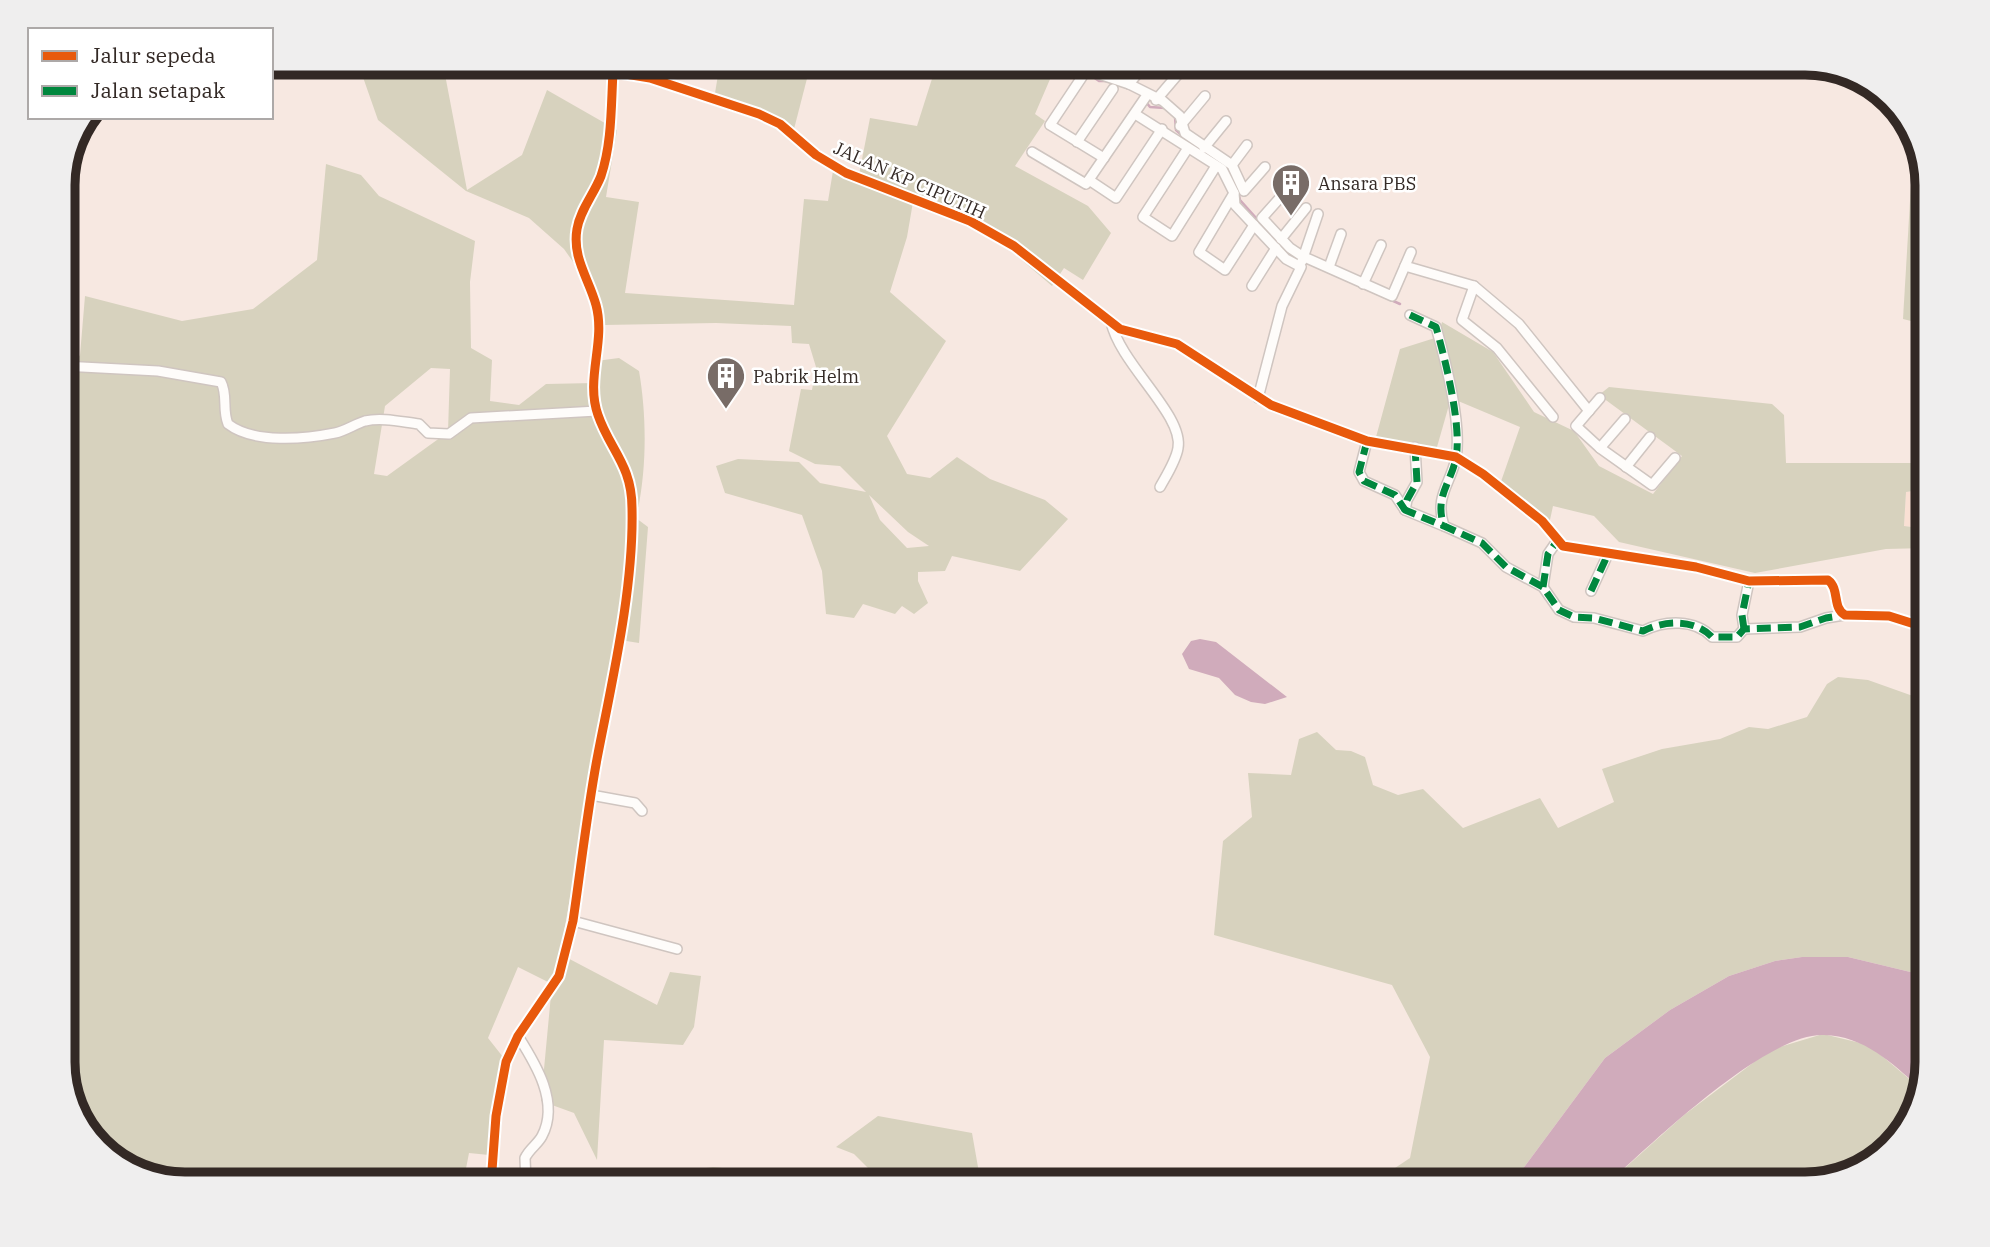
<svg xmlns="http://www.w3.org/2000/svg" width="1990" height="1247" font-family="'IBM Plex Serif',serif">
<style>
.built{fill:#f9e0d4}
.green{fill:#d7d2be;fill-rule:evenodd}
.water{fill:#d0abbb}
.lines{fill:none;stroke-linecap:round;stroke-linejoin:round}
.stream{stroke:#d0abbb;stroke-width:2.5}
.minor-casing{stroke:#cfc5c0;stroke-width:12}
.minor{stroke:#fefcfa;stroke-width:9}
.quiet{stroke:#00873e;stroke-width:7;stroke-dasharray:14 7;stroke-linecap:butt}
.cycleway-casing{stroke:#fff;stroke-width:13}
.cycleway{stroke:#e8590c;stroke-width:9}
.labels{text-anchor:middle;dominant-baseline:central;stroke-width:5;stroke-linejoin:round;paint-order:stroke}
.street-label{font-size:18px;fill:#332925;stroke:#fff}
.poi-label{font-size:18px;fill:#332925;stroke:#fff;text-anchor:start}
.rim{fill:none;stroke:#332925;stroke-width:9}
</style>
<rect width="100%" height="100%" fill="#f7e8e1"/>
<polygon class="built" points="1927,489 1927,529 1904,526 1906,492"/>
<g class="green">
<path d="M358,63L443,64L467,190L522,155L547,90L617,130L606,197L639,202L625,293L794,305L804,199L828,201L833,171L858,180L870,118L917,126L937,63H1057L1035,114L1045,121L1015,166L1088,206L1111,233L1083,280L1064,268L1052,286L985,229L913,202L907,237L890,292L946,341L887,436L907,474L930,478L957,457L990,479L1045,500L1068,519L1020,571L952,556L945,571L918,572V581L928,603L914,614L902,606L895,614L863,604L854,618L826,614L822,571L802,515L725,493L716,466L738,459L799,462L820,483L866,492L840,466L815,464L789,451L801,389L812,390L816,367L809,344L792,343L791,326L716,323L604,325L597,296L564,249L529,218L466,191L378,120ZM869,495L908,532L929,546L907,548L880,520Z"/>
<polygon points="720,63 811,63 794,129 730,111 714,99"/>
<polygon points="1914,134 1927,177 1927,325 1903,319"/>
<path d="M326,164L361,175L379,196L475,241L470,282L471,348L492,360L490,401L519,405L546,384L594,383L596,361L619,358L639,371C647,417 647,472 636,518L648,527L639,643L620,640L604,709L560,954L657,1005L670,972L701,976L694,1027L683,1045L604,1040L597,1160L574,1113L541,1101L552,984L518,967L488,1038L503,1057L489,1155L469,1153L463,1184H185L124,1167L80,1123L63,1070V381L80,355L85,296L182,321L253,309L317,260ZM431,368L450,369L448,432L387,476L374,474L385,406Z"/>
<polygon points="1442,322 1493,352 1534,412 1574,431 1599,466 1653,494 1682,456 1599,395 1609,387 1772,404 1784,415 1786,463 1921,463 1922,451 1927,451 1927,489 1906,492 1904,526 1927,529 1927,548 1886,549 1755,573 1619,542 1594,516 1553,506 1548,529 1498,490 1520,427 1451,398 1435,454 1376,437 1400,349 1438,337"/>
<polygon points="1838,677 1868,680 1927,701 1927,976 1848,957 1802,957 1775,961 1729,976 1670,1010 1605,1058 1525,1166 1507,1184 1371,1184 1410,1158 1430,1057 1392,985 1214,935 1223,841 1252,817 1248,773 1291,775 1299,739 1317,732 1336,750 1351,751 1365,757 1373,785 1398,795 1423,789 1463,828 1540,798 1558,828 1614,802 1602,769 1662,749 1720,739 1749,727 1768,729 1807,717 1827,684"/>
<polygon points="1823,1034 1869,1045 1920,1088 1910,1123 1866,1167 1806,1184 1607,1184 1684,1115 1770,1050"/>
<polygon points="878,1116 972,1133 981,1184 884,1184 854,1154 836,1147"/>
<path d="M713,1167C728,1168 751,1172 760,1184H691L699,1169Z"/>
</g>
<g class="water">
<polygon points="1200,639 1216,642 1287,697 1265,704 1251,702 1235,695 1219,678 1189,669 1182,654 1191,641"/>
<path d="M1802,957H1848L1927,976V1044L1921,1043L1915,1051L1927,1064L1920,1088C1892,1063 1864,1036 1824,1035C1767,1032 1650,1145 1607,1184H1507L1525,1166L1605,1058L1670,1010L1729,976L1775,961Z"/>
</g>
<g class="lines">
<g class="stream">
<polyline points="1073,63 1099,81 1110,81"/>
<polyline points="1115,82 1130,89"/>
<polyline points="1146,102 1150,107 1165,108"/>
<polyline points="1175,117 1176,130 1195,147"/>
<polyline points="1224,165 1238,191 1240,200 1288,254 1400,304"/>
</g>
<g class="minor-casing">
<g id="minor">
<path d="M558,63L650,78L759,114L780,124L816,155L846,173L970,221L1014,246L1120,329L1177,344L1271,405L1367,441L1456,457L1483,474L1542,521L1563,546L1696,567L1749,581L1828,580C1840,589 1832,608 1845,615L1889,616L1927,628"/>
<polyline points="1083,63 1096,73 1129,84 1163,101 1180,116 1185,133 1232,165 1244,191 1265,167"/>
<polyline points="1096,73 1104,63"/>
<polyline points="1082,77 1050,125 1104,158"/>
<polyline points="1129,84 1146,63"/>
<polyline points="1156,100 1185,66"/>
<polyline points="1135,114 1222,169 1234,193 1235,205 1286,259 1301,267 1282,306 1258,398"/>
<polyline points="1180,126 1205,96"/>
<polyline points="1077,142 1113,89"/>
<polyline points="1188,148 1143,217 1172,236 1216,166"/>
<polyline points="1204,148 1226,121"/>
<polyline points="1032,152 1086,184 1147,95"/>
<polyline points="1232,165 1247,145"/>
<polyline points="1089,180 1116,198 1162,129"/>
<polyline points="1286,191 1262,218 1290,248 1302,256 1392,296 1411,252"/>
<polyline points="1234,193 1199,252 1225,270 1254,225"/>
<polyline points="1281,239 1306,208"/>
<polyline points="1302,261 1318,214"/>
<polyline points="1405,266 1474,286 1519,324 1589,411"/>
<polyline points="1329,267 1341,234"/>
<polyline points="1363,284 1381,245"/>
<polyline points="1252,286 1276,248"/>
<polyline points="1474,286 1462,320 1497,348 1553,417"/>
<path d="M1410,315L1436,327C1445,359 1462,425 1456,458C1451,483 1434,497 1444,526L1482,543L1506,567L1543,587L1559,610L1574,617L1594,618L1643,631C1665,620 1695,619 1712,637H1737L1744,629L1800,627L1826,618L1844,615"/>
<path d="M1111,322C1120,364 1184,415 1178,448C1176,461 1166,476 1160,487"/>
<path d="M63,366L158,371L221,382C228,395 222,410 228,424C254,444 305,439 335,433C345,431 355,424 365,421C382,417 402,422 419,424L428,433L449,434L471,418L597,411"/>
<polyline points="1600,398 1576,426 1600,448 1652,485 1675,458"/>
<polyline points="1367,441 1359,472 1364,481 1395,495 1405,510"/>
<polyline points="1415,447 1417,482 1407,500 1405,510 1444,526"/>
<polyline points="1600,448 1625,419"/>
<polyline points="1626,467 1650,437"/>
<polyline points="1543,587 1548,554 1557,541"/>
<polyline points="1591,591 1608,554"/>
<polyline points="1744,629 1742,615 1749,581"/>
<polyline points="591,795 635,803 642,811"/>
<polyline points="573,921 677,949"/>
<path d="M518,1036C535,1063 560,1102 542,1136C538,1144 529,1149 525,1158L526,1184"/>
<path d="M491,1184L496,1116L506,1062L518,1036L559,976L573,921C581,867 587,813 597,759C612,681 634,588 632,508C632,465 610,450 598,415C585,379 606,342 596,305C589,279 572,258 577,229C580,210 594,194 601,176C612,143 611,107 613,72"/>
</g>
</g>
<use href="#minor" class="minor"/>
<g class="quiet">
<path d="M1410,315L1436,327C1445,359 1462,425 1456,458C1451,483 1434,497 1444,526L1482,543L1506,567L1543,587L1559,610L1574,617L1594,618L1643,631C1665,620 1695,619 1712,637H1737L1744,629L1800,627L1826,618L1845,615"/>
<polyline points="1367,441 1359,472 1364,481 1395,495 1405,510"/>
<polyline points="1415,447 1417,482 1407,500 1405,510 1444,526"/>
<polyline points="1543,587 1548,554 1557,541"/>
<polyline points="1591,591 1608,554"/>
<polyline points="1744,629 1742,615 1749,581"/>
</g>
<g class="cycleway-casing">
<g id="cycleway">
<path d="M558,63L650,78L759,114L780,124L816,155L846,173L970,221L1014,246L1120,329L1177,344L1271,405L1367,441L1456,457L1483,474L1542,521L1563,546L1696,567L1749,581L1828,580C1840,589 1832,608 1845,615L1889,616L1927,628"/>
<path d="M491,1184L496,1116L506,1062L518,1036L559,976L573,921C581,867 587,813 597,759C612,681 634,588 632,508C632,465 610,450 598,415C585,379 606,342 596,305C589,279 572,258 577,229C580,210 594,194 601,176C612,143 611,107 613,72"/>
</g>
</g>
<use href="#cycleway" class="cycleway"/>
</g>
<defs>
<g id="building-pin" transform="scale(2.0125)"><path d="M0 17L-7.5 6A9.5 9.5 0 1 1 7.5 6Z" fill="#786c67" stroke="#fff"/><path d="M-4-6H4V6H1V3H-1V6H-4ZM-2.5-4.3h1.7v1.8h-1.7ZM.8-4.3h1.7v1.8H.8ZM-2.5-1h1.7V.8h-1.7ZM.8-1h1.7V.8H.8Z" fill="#fff"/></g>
</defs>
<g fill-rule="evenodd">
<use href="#building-pin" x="1291" y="183"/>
<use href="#building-pin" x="726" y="376"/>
</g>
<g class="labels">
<g class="street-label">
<text transform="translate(910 180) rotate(24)">JALAN KP CIPUTIH</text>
</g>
<g class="poi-label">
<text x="1318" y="183">Ansara PBS</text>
<text x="753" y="376">Pabrik Helm</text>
</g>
</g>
<path d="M0 0H1990V1247H0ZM185 75H1805A110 110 0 0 1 1915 185V1062A110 110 0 0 1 1805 1172H185A110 110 0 0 1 75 1062V185A110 110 0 0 1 185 75Z" fill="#efeeee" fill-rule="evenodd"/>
<path class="rim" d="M185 75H1805A110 110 0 0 1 1915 185V1062A110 110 0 0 1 1805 1172H185A110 110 0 0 1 75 1062V185A110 110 0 0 1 185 75Z"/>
<rect x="28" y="28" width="245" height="91" fill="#ffffff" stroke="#ada9a8" stroke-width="2"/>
<rect x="42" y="51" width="35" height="10" fill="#e8590c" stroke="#ada9a8" stroke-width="2"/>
<text x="91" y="63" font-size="21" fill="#332925">Jalur sepeda</text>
<rect x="42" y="86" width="35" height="10" fill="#00873e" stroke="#ada9a8" stroke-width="2"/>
<text x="91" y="98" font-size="21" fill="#332925">Jalan setapak</text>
</svg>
